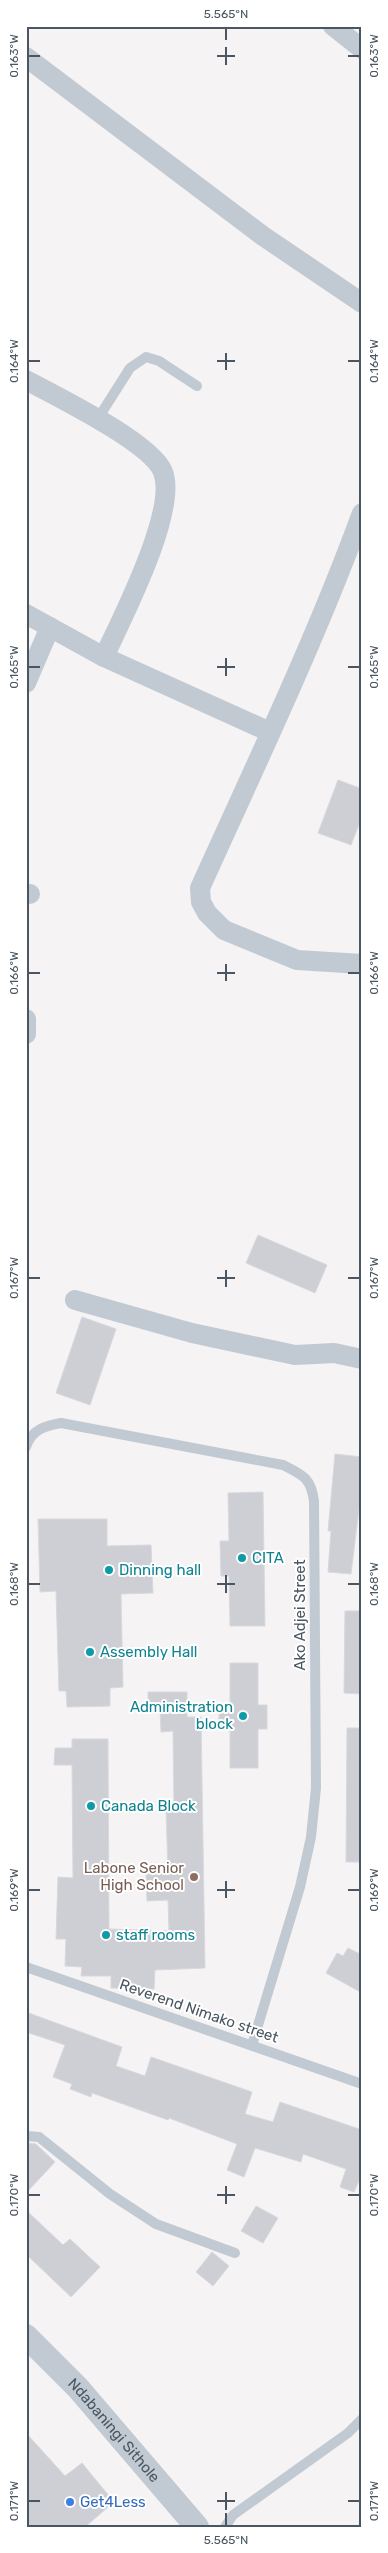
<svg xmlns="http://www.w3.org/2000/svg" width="388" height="2553" font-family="Rubik,sans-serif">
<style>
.building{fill:#cdcfd5;stroke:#d7d9de}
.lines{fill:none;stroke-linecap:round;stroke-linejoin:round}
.service{stroke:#c1cad2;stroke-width:10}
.minor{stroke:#c1cad2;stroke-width:20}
.tertiary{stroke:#c1cad2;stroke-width:24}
.ticks{fill:none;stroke:#4a5661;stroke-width:2}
.culture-dot{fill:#0f9aa8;stroke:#fff;stroke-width:2}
.education-dot{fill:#8d6e63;stroke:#fff;stroke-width:2}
.shop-dot{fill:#3f7fe0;stroke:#fff;stroke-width:2}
.labels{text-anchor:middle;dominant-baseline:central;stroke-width:4;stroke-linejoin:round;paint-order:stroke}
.culture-label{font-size:15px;fill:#0d838f;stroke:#fff;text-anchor:start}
.street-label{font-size:15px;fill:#4a5661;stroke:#fff}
.education-label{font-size:15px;fill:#785e54;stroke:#fff;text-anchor:end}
.shop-label{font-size:15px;fill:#366cbe;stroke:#fff;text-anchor:start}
.neatline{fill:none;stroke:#4a5661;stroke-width:2}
.ticks-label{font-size:12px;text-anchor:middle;fill:#4a5661}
</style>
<rect width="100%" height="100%" fill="#f5f3f3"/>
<g class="building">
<polygon points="338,780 362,789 362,817 351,845 318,833"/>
<polygon points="258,1235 327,1265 315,1293 246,1263"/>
<polygon points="82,1317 116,1329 90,1405 56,1393"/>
<polygon points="335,1454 362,1457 362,1484 351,1574 328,1572 331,1531 328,1531"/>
<polygon points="263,1492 265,1626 230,1626 229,1576 221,1576 220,1541 229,1541 228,1493"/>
<polygon points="38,1519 107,1519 107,1546 151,1545 153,1593 121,1594 123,1687 110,1688 110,1706 67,1707 66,1691 59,1691 56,1591 40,1592"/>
<polygon points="345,1611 362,1611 362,1694 344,1693"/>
<polygon points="230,1663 258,1663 258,1705 267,1705 267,1729 258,1729 258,1768 230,1768 230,1728 219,1728 219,1704 230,1704"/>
<polygon points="148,1692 187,1692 187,1717 201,1717 205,1968 155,1970 154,1989 111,1988 111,1976 81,1976 82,1967 65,1966 66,1939 56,1939 58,1877 73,1878 72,1765 54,1765 55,1748 72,1748 72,1739 108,1739 109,1929 169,1931 168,1900 147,1901 146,1874 168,1873 166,1808 174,1807 173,1731 161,1732 160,1710 148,1710"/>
<polygon points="347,1728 362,1728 362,1862 346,1862"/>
<polygon points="348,1948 362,1955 362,1993 326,1973 337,1953 343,1956"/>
<polygon points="26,2012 122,2047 116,2066 145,2076 151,2057 252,2092 245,2114 273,2122 280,2102 362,2130 362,2174 354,2192 340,2187 346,2169 303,2154 301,2162 255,2148 244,2177 227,2170 237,2144 169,2118 168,2120 92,2093 91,2097 70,2089 72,2084 53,2077 65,2045 26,2032"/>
<polygon points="26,2143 36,2144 55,2162 26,2193"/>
<polygon points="256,2206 278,2218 263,2243 241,2231"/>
<polygon points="26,2210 63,2245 70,2239 100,2267 71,2297 26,2254"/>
<polygon points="212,2252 229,2266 213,2286 196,2272"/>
<polygon points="26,2433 65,2476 82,2463 114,2502 85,2527 26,2527"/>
</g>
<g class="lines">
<g class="service">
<polyline points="97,420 130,368 146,357 159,361 197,386"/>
<path d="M26,1447C32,1429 45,1426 61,1423L283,1465C303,1475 311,1478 314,1501L316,1788L311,1837L300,1887L252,2045"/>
<polyline points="26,1967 362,2084"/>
<polyline points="26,2136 39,2137 110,2194 156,2224 235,2253"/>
<polyline points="225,2527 233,2515 348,2433 362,2419"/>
</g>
<g class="minor">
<polyline points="333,26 362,49"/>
<polyline points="26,57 263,236 362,303"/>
<path d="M26,380C56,396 152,443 163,472C178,510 122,618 104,657"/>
<path d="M362,513C315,641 256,764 200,888L201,902L207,913L224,930L297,960L362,964"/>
<polyline points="26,614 104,657 270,732"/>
<polyline points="26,683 50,627"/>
<polyline points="26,894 30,894"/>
<polyline points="26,1019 26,1034"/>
<polyline points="75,1300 192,1333 295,1355 334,1353 362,1359"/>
</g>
<path class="tertiary" id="s1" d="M26,2336L78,2388L197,2527"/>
</g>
<path class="ticks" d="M226,28V40M226,47V65M28,56H40M217,56H235M348,56H360M226,353V370M28,361H40M217,361H235M348,361H360M226,658V676M28,667H40M217,667H235M348,667H360M226,964V981M28,973H40M217,973H235M348,973H360M226,1270V1287M28,1278H40M217,1278H235M348,1278H360M226,1575V1593M28,1584H40M217,1584H235M348,1584H360M226,1881V1898M28,1890H40M217,1890H235M348,1890H360M226,2186V2204M28,2195H40M217,2195H235M348,2195H360M226,2492V2510M28,2501H40M217,2501H235M348,2501H360M226,2513V2526"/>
<g class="culture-dot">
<circle cx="242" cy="1558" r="5"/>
<circle cx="109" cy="1570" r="5"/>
<circle cx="90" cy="1652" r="5"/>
<circle cx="243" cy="1716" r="5"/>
<circle cx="91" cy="1806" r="5"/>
<circle cx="106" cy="1935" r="5"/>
</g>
<circle class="education-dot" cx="194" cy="1877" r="5"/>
<circle class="shop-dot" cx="70" cy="2502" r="5"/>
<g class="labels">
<g class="culture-label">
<text x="252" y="1558">CITA</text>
<text x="119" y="1570">Dinning hall</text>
<text x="100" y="1652">Assembly Hall</text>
<text x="233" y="1707" text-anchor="end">Administration<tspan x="233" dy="17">block</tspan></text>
<text x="101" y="1806">Canada Block</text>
<text x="116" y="1935">staff rooms</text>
</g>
<g class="street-label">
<text transform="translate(300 1615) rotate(-90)">Ako Adjei Street</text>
<text transform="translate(199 2011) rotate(19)">Reverend Nimako street</text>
<text stroke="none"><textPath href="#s1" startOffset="129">Ndabaningi Sithole</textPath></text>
</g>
<g class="education-label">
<text x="184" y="1868">Labone Senior<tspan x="184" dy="17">High School</tspan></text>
</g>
<g class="shop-label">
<text x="80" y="2502">Get4Less</text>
</g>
</g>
<rect width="388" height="2553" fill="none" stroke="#ffffff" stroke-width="55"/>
<rect x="28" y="28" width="332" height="2498" class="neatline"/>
<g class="ticks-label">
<text x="226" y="18">5.565°N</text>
<text transform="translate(374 56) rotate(-90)" y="4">0.163°W</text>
<text transform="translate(14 56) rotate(-90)" y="4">0.163°W</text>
<text transform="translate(374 361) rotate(-90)" y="4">0.164°W</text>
<text transform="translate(14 361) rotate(-90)" y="4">0.164°W</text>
<text transform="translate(374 667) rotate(-90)" y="4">0.165°W</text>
<text transform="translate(14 667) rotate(-90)" y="4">0.165°W</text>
<text transform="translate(14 973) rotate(-90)" y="4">0.166°W</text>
<text transform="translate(374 973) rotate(-90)" y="4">0.166°W</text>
<text transform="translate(14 1278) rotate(-90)" y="4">0.167°W</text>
<text transform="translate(374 1278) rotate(-90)" y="4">0.167°W</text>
<text transform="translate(374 1584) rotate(-90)" y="4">0.168°W</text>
<text transform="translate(14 1584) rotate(-90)" y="4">0.168°W</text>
<text transform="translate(14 1890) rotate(-90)" y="4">0.169°W</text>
<text transform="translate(374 1890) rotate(-90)" y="4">0.169°W</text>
<text transform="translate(14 2195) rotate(-90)" y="4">0.170°W</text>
<text transform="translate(374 2195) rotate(-90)" y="4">0.170°W</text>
<text transform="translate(14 2501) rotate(-90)" y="4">0.171°W</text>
<text transform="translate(374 2501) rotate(-90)" y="4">0.171°W</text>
<text x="226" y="2544">5.565°N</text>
</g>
</svg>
